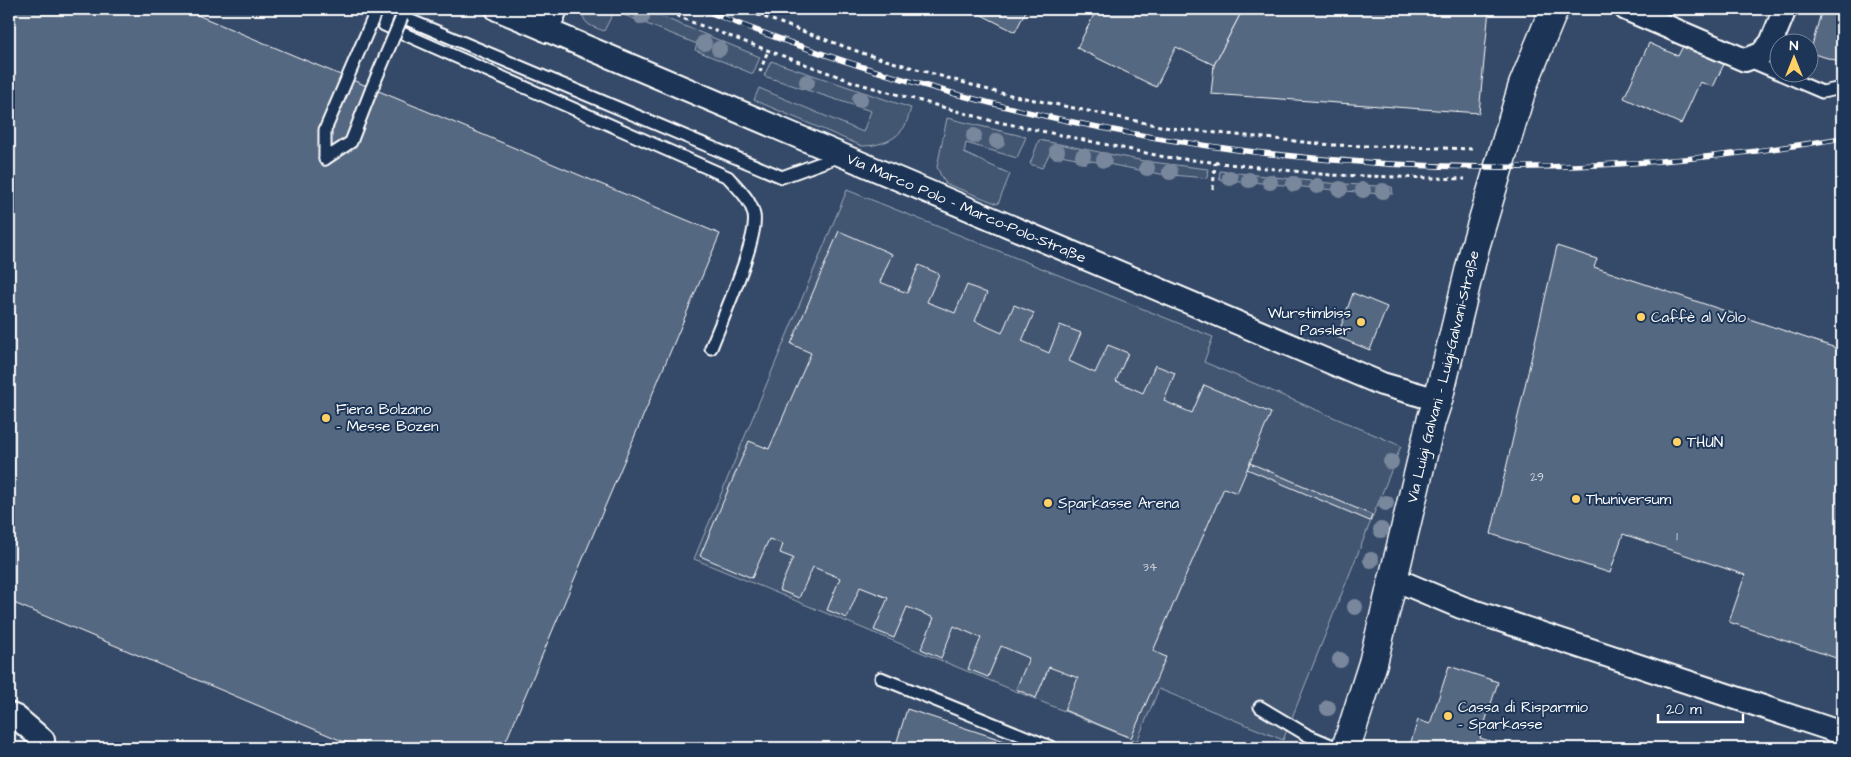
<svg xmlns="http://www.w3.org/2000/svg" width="1851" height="757" font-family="'Architects Daughter',sans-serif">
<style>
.built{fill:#344a68;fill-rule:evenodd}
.green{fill:#425672;stroke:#a0aab8}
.building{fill:#556781;stroke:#fff}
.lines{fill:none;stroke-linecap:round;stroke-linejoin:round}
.service-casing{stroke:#fff;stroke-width:15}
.minor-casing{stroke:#fff;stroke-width:26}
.secondary-casing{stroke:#fff;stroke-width:31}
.path{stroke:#fff;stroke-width:3;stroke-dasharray:4 4;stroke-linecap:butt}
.service{stroke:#1d3557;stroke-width:11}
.minor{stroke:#1d3557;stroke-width:22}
.secondary{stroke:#1d3557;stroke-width:28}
.rail-casing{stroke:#fff;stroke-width:5.5}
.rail{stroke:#1d3557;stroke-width:4;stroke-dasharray:11;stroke-linecap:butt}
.service-bridge-casing{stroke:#fff;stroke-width:15;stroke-linecap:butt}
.service-bridge{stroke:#1d3557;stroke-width:11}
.tree{fill:#79879c}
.poi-dot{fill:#ffd166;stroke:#1d3557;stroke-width:2}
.labels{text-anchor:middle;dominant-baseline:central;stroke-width:4;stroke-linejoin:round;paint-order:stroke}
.number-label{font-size:12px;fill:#d4d9e0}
.street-label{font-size:15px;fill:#fff;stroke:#1d3557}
.poi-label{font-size:15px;fill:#fff;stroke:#1d3557;text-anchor:start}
</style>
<rect width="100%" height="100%" fill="#263d5e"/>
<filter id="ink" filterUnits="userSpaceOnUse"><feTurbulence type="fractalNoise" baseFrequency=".02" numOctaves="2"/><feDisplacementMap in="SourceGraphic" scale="10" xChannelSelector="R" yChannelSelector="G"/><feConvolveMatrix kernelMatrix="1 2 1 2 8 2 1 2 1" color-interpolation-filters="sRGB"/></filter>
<g filter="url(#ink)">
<path class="built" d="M9,9H1842V748H9ZM1778,42H1808V72H1778Z"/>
<g class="green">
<path d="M582,9H643L760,57L753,74L695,50L697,44L614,11L604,31C591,26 583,25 582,9Z"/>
<path d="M771,61L911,108C909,114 907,125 902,130C893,142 876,146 862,146L754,100L759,88L863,132L871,111L764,76Z"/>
<polygon points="947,118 1026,137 1017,158 966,143 964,153 1010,174 998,204 947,184 942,178 937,167"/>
<polygon points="1039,140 1144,161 1208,169 1207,178 1160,174 1050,153 1042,168 1030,164"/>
<polygon points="1220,171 1329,183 1392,187 1393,194 1367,193 1219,179"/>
<polygon points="847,190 1213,337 1204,362 1401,446 1283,740 1159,689 1137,741 694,559"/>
</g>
<g class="building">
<polygon points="9,9 183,9 720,234 503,748 359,748 9,601"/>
<polygon points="975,9 1022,9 1026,11 1015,32 974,11"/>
<polygon points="1097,9 1243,9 1214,65 1176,47 1156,87 1077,48"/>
<polygon points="1243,9 1489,9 1479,113 1211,94 1214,65"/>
<polygon points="1707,9 1723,9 1720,15"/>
<polygon points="1822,9 1842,9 1842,62 1810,53"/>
<polygon points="1649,43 1678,56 1683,46 1724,64 1713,87 1700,82 1681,124 1624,98"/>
<polygon points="839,231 892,254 880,282 907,293 919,265 939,274 927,302 955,313 967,285 987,293 975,321 1002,333 1014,305 1034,313 1022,341 1049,353 1060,325 1081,333 1069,361 1095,373 1108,345 1128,353 1116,381 1143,393 1155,365 1175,373 1164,401 1192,413 1204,385 1271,413 1237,493 1224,488 1153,651 1166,657 1131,738 1064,710 1078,678 1049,667 1036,698 1016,689 1029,658 1001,646 988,677 968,669 981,638 954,626 941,658 921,649 934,618 907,607 894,638 874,630 888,598 860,587 847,618 827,610 840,578 813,567 799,598 779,590 793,558 780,553 783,544 769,539 752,578 700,556 749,441 769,449 811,353 791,344"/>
<polygon points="1557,246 1597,259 1594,267 1842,350 1842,660 1729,622 1745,575 1623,534 1610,573 1491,534"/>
<polygon points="1353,293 1387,307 1370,350 1337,337"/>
<polygon points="1250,463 1372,515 1370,521 1247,469"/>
<polygon points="1449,666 1498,682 1480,738 1513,748 1409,748 1418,720 1430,724"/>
<polygon points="907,709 1011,743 1009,748 895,748"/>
</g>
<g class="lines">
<g class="service-casing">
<g id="service">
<path d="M391,9L384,25L728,177C738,188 751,200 754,215C759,238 721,322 711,348"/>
<polyline points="402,17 782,177 840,156"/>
<polyline points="1747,60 1822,92 1842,88"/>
<polyline points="325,159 325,130 377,9"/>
<polyline points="325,159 351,142 372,88"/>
<polyline points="881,678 1053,748"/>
<polyline points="1260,707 1307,735 1338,748"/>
</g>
</g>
<g class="minor-casing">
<g id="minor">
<path id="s1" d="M497,9L1382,384L1438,400"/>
<polyline points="1626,9 1745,60 1761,54 1771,43 1785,9"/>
<polyline points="547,31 556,9"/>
<polyline points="1392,578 1461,607 1842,733"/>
<polyline points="9,714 16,717 43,740 43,748"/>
</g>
</g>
<g class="secondary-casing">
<g id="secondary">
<path id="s2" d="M1346,748L1373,663L1431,421L1438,400L1475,247L1523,85L1554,9"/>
</g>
</g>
<g class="path">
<polyline points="662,9 694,23 856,83 989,120 1165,157 1330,175 1465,179"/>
<polyline points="742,9 865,54 996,92 1170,128 1332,145 1476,149"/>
<polyline points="760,72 768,50"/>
<polyline points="1213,189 1215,163"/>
</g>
<use href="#service" class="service"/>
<use href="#minor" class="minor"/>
<use href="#secondary" class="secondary"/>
<g class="rail-casing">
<path id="rail" d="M701,9C1063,154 1457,205 1842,138"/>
</g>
<use href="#rail" class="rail"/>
<g class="service-bridge-casing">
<polyline id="service-bridge" points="372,88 402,17"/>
</g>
<use href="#service-bridge" class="service-bridge"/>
</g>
<g class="tree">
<circle cx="642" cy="17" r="8"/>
<circle cx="704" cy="43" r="8"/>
<circle cx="719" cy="49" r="8"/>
<circle cx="807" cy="82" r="8"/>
<circle cx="860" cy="99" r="8"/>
<circle cx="974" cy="136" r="8"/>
<circle cx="997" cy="141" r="8"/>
<circle cx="1057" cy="151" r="8"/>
<circle cx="1083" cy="156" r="8"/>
<circle cx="1104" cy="160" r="8"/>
<circle cx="1147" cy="168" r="8"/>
<circle cx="1170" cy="172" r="8"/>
<circle cx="1230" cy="178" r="8"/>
<circle cx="1249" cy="180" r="8"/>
<circle cx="1270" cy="182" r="8"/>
<circle cx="1294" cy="184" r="8"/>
<circle cx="1317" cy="186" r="8"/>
<circle cx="1340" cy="189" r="8"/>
<circle cx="1363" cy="190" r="8"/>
<circle cx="1383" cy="191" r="8"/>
<circle cx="1391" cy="462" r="8"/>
<circle cx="1386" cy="503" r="8"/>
<circle cx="1381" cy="530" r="8"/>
<circle cx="1371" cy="560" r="8"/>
<circle cx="1355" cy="607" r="8"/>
<circle cx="1340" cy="660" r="8"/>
<circle cx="1328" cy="708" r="8"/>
</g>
</g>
<g class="poi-dot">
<circle cx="1641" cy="317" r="5"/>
<circle cx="1361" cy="322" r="5"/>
<circle cx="326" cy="418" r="5"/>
<circle cx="1677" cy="442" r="5"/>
<circle cx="1576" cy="499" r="5"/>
<circle cx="1048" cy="503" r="5"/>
<circle cx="1448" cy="716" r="5"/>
</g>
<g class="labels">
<g class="number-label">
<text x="1537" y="477">29</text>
<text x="1677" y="536">1</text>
<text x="1150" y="567">34</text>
</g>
<g class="street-label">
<text stroke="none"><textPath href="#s1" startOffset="510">Via Marco Polo - Marco-Polo-Straße</textPath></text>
<text stroke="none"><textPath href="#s2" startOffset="384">Via Luigi Galvani - Luigi-Galvani-Straße</textPath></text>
</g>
<g class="poi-label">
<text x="1351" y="313" text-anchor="end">Wurstimbiss<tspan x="1351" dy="17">Passler</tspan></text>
<text x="1651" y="317">Caffè al Volo</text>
<text x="336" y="409">Fiera Bolzano<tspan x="336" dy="17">- Messe Bozen</tspan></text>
<text x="1687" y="442">THUN</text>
<text x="1586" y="499">Thuniversum</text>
<text x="1058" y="503">Sparkasse Arena</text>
<text x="1458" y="707">Cassa di Risparmio<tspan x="1458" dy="17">- Sparkasse</tspan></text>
</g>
</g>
<rect width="1851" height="757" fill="none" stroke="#1d3557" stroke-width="30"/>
<rect x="15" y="15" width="1821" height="727" fill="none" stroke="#fff" stroke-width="2" filter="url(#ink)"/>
<g transform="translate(1794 58)"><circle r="24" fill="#1d3557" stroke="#77869a"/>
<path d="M0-4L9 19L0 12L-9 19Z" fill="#ffd166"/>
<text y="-8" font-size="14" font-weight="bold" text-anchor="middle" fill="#ffffff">N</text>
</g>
<path d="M1658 714v8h85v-8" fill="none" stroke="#ffffff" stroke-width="2.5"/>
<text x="1666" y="714" font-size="15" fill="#ffffff" stroke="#1d3557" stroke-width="4" paint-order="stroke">20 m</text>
</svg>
